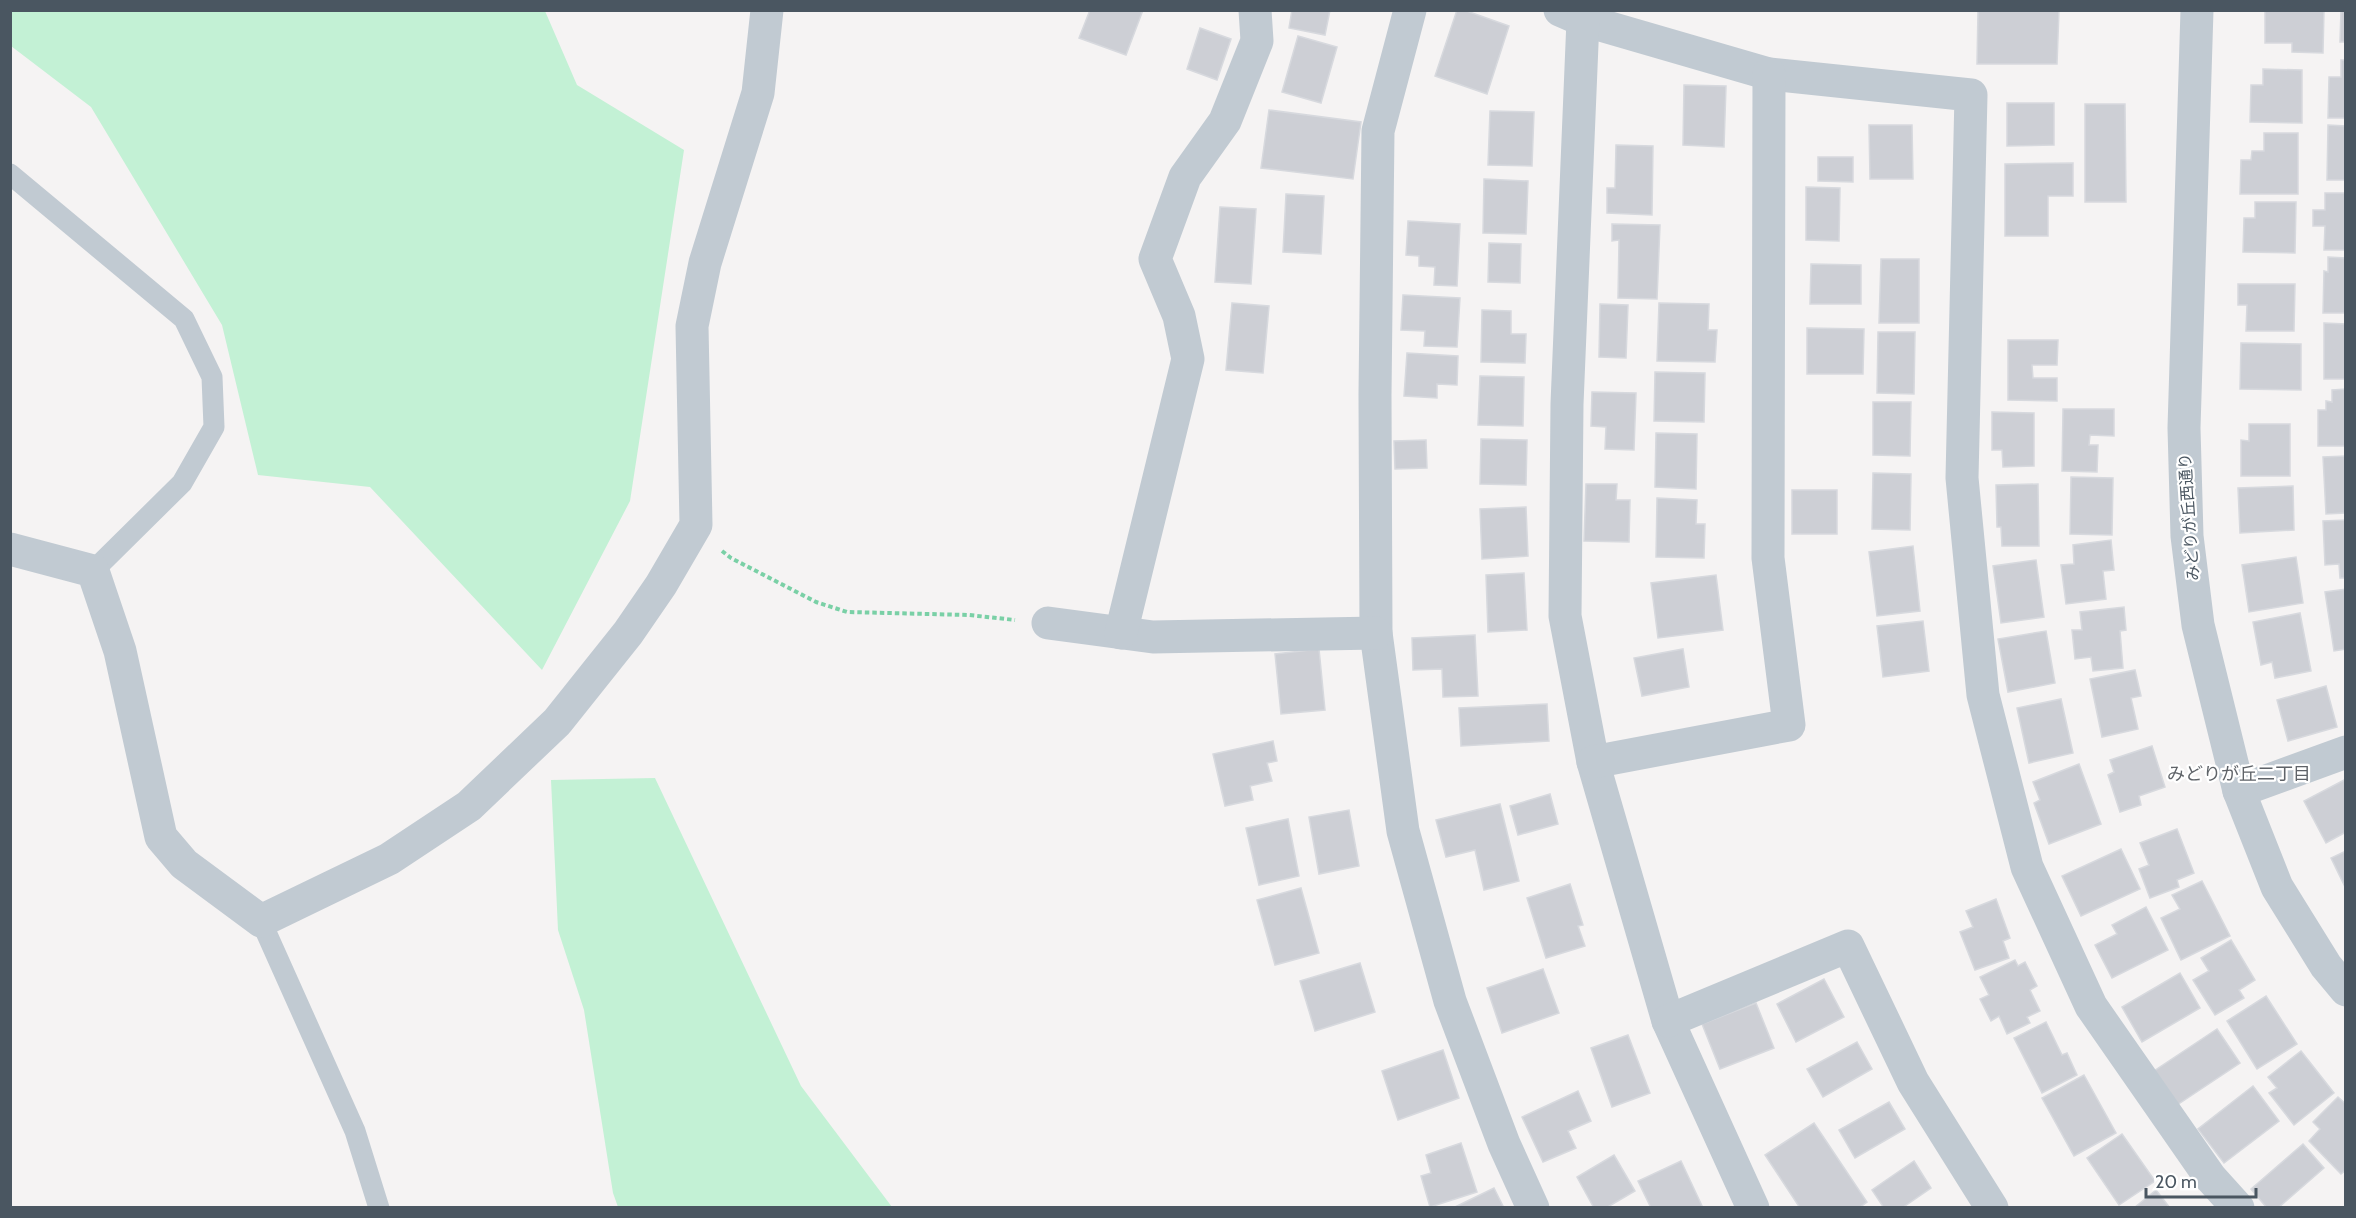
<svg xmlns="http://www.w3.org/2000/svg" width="2356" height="1218" font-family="Cabin,'Noto Sans JP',sans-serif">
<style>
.green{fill:#c3f1d5}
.building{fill:#cdcfd5;stroke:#d7d9de;stroke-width:1.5}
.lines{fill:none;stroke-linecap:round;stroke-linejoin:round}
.path{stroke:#7ad0a6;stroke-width:4;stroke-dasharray:4.5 3;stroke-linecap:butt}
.service{stroke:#c1cad2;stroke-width:21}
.minor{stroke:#c1cad2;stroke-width:33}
.tertiary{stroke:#c1cad2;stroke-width:33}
.labels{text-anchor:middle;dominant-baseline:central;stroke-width:4.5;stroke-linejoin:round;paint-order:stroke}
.street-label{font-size:16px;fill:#4a5661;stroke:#fff}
.neighbourhood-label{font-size:18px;fill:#5f6368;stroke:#fff}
</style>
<rect width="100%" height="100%" fill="#f5f3f3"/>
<g class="green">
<polygon points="10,11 545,11 577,85 684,150 630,501 542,670 370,487 258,475 222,325 91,107 11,46"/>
<polygon points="655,778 801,1086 892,1207 618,1207 613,1193 584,1010 558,930 551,780"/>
</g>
<g class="building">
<polygon points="1090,10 1143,10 1126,55 1079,38"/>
<polygon points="1292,10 1330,10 1325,35 1289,28"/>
<polygon points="1457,10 1464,10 1509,26 1487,94 1435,76"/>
<polygon points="1978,10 2059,10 2057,64 1977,64"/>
<polygon points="2265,10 2324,10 2323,53 2292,52 2292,43 2265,43"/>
<polygon points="2341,10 2346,10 2346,42 2340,42"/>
<polygon points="1200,28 1231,39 1217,80 1187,69"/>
<polygon points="1298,36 1337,47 1321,103 1282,92"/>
<polygon points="2341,60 2346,60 2346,118 2328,118 2329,77 2341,77"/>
<polygon points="2263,69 2302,70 2302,123 2250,122 2251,85 2263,85"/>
<polygon points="1684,85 1726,86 1724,147 1683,145"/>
<polygon points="2007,103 2054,103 2054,145 2007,146"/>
<polygon points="2085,104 2125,104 2126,202 2085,202"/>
<polygon points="1269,110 1361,122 1353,179 1261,168"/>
<polygon points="1490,111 1534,112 1532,166 1488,165"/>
<polygon points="1869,125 1912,125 1913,179 1870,179"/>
<polygon points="2328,125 2346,126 2346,180 2327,180"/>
<polygon points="2264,133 2298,133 2298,194 2240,194 2241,160 2251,160 2252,151 2264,151"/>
<polygon points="1616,145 1653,146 1652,215 1607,213 1607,188 1615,188"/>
<polygon points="1818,157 1853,157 1853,182 1818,181"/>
<polygon points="2073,163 2073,196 2048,196 2048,236 2005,236 2005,164"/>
<polygon points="1484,179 1528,181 1526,234 1483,233"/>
<polygon points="1806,187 1840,188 1839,241 1806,240"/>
<polygon points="2325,193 2346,193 2346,250 2324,250 2325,226 2313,226 2313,210 2325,210"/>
<polygon points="1286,194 1324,196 1321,254 1283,252"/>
<polygon points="2255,202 2296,202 2295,253 2243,252 2244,218 2255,218"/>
<polygon points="1220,207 1256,209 1251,284 1215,282"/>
<polygon points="1408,221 1460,224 1457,286 1434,285 1435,267 1419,266 1419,256 1406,255"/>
<polygon points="1612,224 1660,225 1657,299 1618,298 1619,240 1612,241"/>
<polygon points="1489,243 1521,244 1520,283 1488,282"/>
<polygon points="2328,257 2346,258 2346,313 2323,313 2324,271 2328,272"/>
<polygon points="1881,259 1919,259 1919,323 1879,323"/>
<polygon points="1811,264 1861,265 1861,304 1810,304"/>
<polygon points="2238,284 2295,284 2294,331 2246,331 2247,305 2238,305"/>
<polygon points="1403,295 1460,298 1457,347 1424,346 1425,331 1401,330"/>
<polygon points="1232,303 1269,306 1263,373 1226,370"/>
<polygon points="1659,303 1709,304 1708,330 1717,330 1715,362 1657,361"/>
<polygon points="1600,304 1628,305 1626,358 1599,357"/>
<polygon points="1482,310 1511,311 1511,334 1526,334 1525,363 1481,362"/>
<polygon points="2324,323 2346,324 2346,379 2324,379"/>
<polygon points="1807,328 1864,329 1863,374 1807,374"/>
<polygon points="1878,332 1915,332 1914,394 1877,393"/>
<polygon points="2008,340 2058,340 2057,365 2032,365 2033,378 2057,378 2057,401 2008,400"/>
<polygon points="2241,343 2301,344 2301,390 2240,389"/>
<polygon points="1407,353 1458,356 1457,385 1437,384 1437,398 1404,396"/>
<polygon points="1655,372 1705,373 1704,422 1654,421"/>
<polygon points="1480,376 1524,377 1523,426 1478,425"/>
<polygon points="2346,389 2346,446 2318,446 2318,410 2326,410 2326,401 2332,402 2332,390"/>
<polygon points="1592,392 1636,393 1634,450 1605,449 1606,427 1591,426"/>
<polygon points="1873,402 1911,402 1910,456 1873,455"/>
<polygon points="2063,409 2114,409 2114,436 2090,435 2089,445 2098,445 2097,472 2062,471"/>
<polygon points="1992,412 2034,413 2034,466 2003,467 2002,450 1992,450"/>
<polygon points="2249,424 2290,424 2290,476 2241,476 2241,440 2249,441"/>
<polygon points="1656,433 1697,434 1696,489 1655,487"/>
<polygon points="1481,439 1527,440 1526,485 1480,484"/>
<polygon points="1426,440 1427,468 1395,469 1394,441"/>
<polygon points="2346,456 2346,513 2326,514 2323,457"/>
<polygon points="1873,473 1911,474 1910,530 1872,529"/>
<polygon points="2071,477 2113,478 2112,535 2070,534"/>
<polygon points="1586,484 1617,484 1616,500 1630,500 1629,542 1584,541"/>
<polygon points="2038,484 2039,546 2002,546 2001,527 1997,527 1996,485"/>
<polygon points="2293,486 2294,530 2240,533 2238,488"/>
<rect x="1792" y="490" width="45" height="44"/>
<polygon points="1657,498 1697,500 1696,524 1705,524 1704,558 1656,557"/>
<polygon points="1526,507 1528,556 1482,559 1480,509"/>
<polygon points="2346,520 2346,578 2340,578 2339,564 2325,565 2323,521"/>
<polygon points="2111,540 2114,570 2103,571 2106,599 2066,604 2061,565 2074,564 2073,545"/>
<polygon points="1913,546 1920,611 1877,616 1869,552"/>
<polygon points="2296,557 2303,603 2249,612 2242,565"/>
<polygon points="2036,560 2044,617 2001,623 1993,566"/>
<polygon points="1524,573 1527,630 1488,632 1486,575"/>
<polygon points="1716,575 1723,630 1658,638 1651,583"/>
<polygon points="2346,589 2346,649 2334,651 2325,592"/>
<polygon points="2124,607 2126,630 2120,631 2123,668 2093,671 2091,657 2075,659 2072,630 2082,630 2080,612"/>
<polygon points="2300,613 2311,671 2275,678 2272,662 2261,665 2253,622"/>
<polygon points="1923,621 1929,671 1883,677 1877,626"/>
<polygon points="2046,631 2055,683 2008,692 1998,639"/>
<polygon points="1475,635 1478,696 1443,697 1442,669 1413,670 1412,638"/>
<polygon points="1319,649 1325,710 1281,714 1275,654"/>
<polygon points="1683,649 1689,687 1642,696 1634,658"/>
<polygon points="2135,670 2141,696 2131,698 2138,729 2102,737 2090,679"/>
<polygon points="2326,686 2337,727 2288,741 2277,700"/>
<polygon points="2061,699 2073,753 2029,763 2017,708"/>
<polygon points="1547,704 1549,741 1461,746 1459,708"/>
<polygon points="1273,741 1277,761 1267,763 1272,781 1250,786 1253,800 1225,806 1213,754"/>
<polygon points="2152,746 2165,787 2139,796 2141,805 2120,812 2108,775 2114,772 2110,760"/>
<polygon points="2079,764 2101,824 2049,844 2034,803 2040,800 2033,782"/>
<polygon points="2346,779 2346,832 2326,843 2304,801"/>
<polygon points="1550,794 1558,824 1518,835 1510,806"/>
<polygon points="1500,804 1519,881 1484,890 1475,850 1446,857 1436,820"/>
<polygon points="1349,810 1359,866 1319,874 1309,817"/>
<polygon points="1288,819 1299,876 1259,885 1246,828"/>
<polygon points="2177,829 2194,873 2177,880 2179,887 2150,898 2139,869 2149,865 2140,843"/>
<polygon points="2121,849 2140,889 2081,916 2062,876"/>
<polygon points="2346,851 2346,889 2331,858"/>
<polygon points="2202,881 2230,936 2181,960 2161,918 2180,909 2172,895"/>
<polygon points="1570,884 1583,925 1578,926 1585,946 1546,958 1527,898"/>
<polygon points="1301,888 1319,953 1275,965 1257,900"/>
<polygon points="1996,899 2010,938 2003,941 2009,958 1975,970 1960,932 1973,927 1966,911"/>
<polygon points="2146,907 2168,950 2112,978 2095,945 2117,934 2112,925"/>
<polygon points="2231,940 2255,980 2239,990 2244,998 2215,1015 2193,980 2209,971 2201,958"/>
<polygon points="2015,960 2018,966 2025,962 2037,986 2030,990 2040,1011 2027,1017 2030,1023 2007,1034 1999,1016 1991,1021 1980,999 1989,995 1980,977"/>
<polygon points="1360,963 1375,1012 1315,1031 1300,981"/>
<polygon points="1543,969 1559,1013 1502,1033 1487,988"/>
<polygon points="2180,973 2200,1008 2142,1042 2122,1007"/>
<polygon points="1824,979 1844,1017 1796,1042 1777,1004"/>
<polygon points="2266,996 2297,1044 2257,1069 2227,1021"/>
<polygon points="1756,1003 1774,1048 1720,1069 1702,1024"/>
<polygon points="2046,1022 2062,1055 2067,1053 2077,1075 2042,1093 2014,1038"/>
<polygon points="2217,1029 2240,1063 2177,1105 2154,1071"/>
<polygon points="1628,1035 1650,1093 1612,1107 1591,1048"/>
<polygon points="1857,1042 1872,1069 1823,1097 1807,1069"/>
<polygon points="1443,1050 1459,1098 1398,1120 1382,1071"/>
<polygon points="2301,1051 2334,1093 2294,1125 2269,1093 2277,1088 2268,1077"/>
<polygon points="2084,1075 2116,1133 2074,1156 2042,1098"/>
<polygon points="2253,1086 2279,1121 2224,1163 2198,1129"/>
<polygon points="1578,1091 1591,1121 1568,1131 1576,1148 1543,1162 1522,1117"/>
<polygon points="2338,1097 2346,1104 2346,1170 2341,1174 2309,1141 2320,1129 2313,1122"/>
<polygon points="1889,1102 1905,1129 1855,1158 1839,1130"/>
<polygon points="1814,1123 1867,1202 1859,1208 1800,1208 1765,1155"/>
<polygon points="2122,1134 2155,1181 2119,1205 2087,1158"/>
<polygon points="1461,1143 1477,1192 1430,1207 1421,1176 1431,1173 1426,1155"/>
<polygon points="2303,1144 2324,1168 2278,1208 2267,1208 2251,1189"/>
<polygon points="1614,1155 1635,1191 1606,1208 1594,1208 1577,1177"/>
<polygon points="1681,1161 1703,1208 1651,1208 1638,1181"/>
<polygon points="1914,1161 1931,1188 1902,1208 1884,1208 1872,1190"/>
<polygon points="1494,1188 1504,1208 1453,1208"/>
<polygon points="2156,1190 2170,1208 2134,1208"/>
</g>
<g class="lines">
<polyline class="path" points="722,551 731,558 816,602 847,612 969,615 1015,620"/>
<g class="service">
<polyline points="10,174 184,319 212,377 214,427 182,483 93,571"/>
<polyline points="261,921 355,1131 379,1208"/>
</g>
<g class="minor">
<polyline points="1410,10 1378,131 1375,395 1376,633 1403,831 1450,1001 1504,1144 1533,1208"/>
<polyline points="1560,10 1583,20 1769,74 1971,95 1962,478 1983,695 2027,867 2091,1006 2210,1177 2238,1208"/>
<polyline points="1586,10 1583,20 1567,404 1565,616 1593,762 1668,1021 1753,1208"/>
<polyline points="10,549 93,571 120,651 161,837 184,864 261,921 389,859 469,806 557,722 628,633 661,585 696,525 692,326 705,263 758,93 767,10"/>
<polyline points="1048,623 1153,637 1376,633"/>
<polyline points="1121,633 1188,359 1179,316 1155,259 1185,177 1225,121 1257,41 1255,10"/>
<polyline points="1593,762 1789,725 1768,558 1769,74"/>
<polyline points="2239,791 2346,752"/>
<polyline points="1668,1021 1848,946 1913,1082 1992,1208"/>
</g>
<polyline class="tertiary" points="2197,10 2184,428 2187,536 2198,625 2239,791 2277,887 2326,966 2346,990"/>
</g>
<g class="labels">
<g class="street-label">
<text transform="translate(2189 517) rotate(-94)">みどりが丘西通り</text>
</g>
<g class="neighbourhood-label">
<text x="2239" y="774">みどりが丘二丁目</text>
</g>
</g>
<rect width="2356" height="1218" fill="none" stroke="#4a5661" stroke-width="24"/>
<path d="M2146 1188v9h110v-9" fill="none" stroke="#4a5661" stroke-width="3"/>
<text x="2155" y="1188" font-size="18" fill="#4a5661" stroke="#ffffff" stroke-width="4.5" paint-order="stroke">20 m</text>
</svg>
